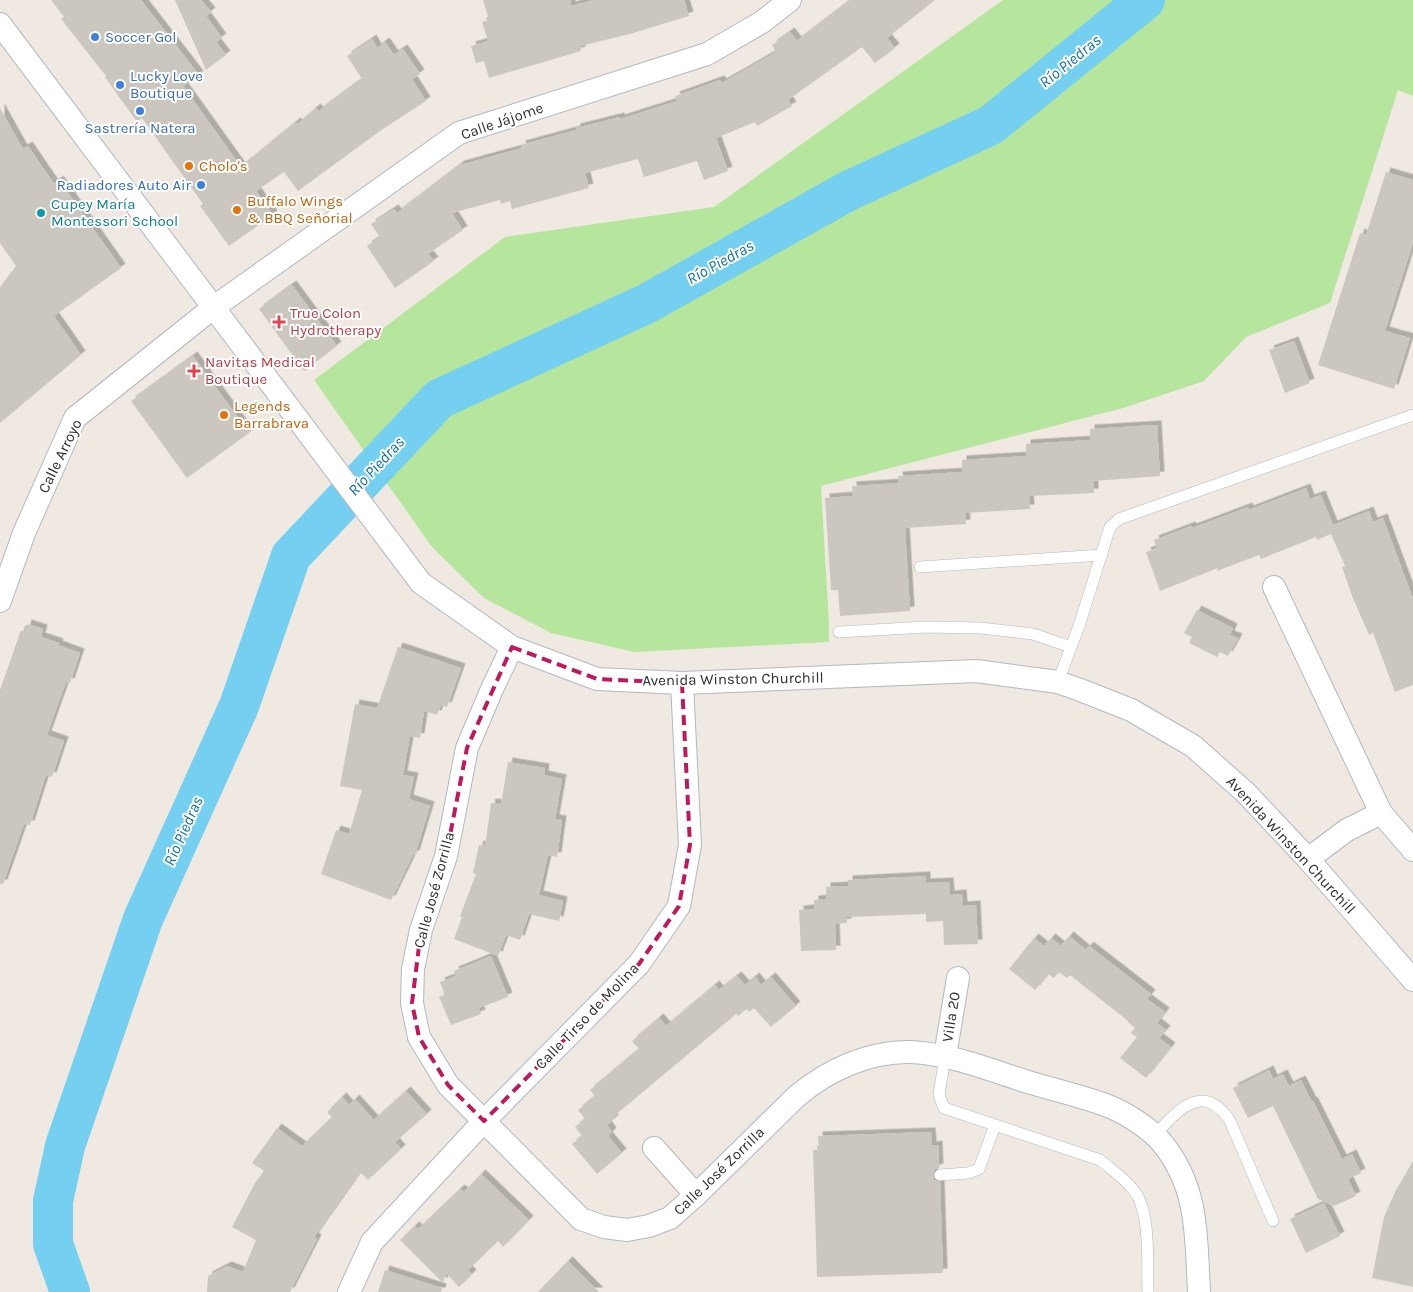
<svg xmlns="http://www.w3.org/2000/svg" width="1413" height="1292" font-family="Karla,sans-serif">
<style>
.green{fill:#b6e59e}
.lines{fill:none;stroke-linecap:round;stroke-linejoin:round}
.river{stroke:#75cff0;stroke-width:40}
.building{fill:#cbc7bf;filter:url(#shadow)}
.service-casing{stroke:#b4b7c1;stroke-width:12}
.minor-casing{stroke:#b4b7c1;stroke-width:24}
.service{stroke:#fff;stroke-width:11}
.minor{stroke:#fff;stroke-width:22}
.marked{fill:none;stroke:#c2185b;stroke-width:4;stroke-dasharray:10 6;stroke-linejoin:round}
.shop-dot{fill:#3f7fe0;stroke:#fff;stroke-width:2}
.food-dot{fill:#e8710a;stroke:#fff;stroke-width:2}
.culture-dot{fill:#0f9aa8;stroke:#fff;stroke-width:2}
.health-dot{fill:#e0444e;stroke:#fff;stroke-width:2}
.labels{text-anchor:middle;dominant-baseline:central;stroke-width:4;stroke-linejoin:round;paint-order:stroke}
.shop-label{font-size:15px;fill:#366cbe;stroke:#fff;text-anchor:start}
.street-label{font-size:15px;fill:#2e2e2e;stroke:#fff}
.food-label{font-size:15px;fill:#c56008;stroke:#fff;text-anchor:start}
.culture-label{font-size:15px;fill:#0d838f;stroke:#fff;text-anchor:start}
.health-label{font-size:15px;fill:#be3a42;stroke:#fff;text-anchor:start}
.water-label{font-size:16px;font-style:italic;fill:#0d6fa3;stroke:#fff}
</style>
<defs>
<filter id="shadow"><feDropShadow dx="4.5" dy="-4.5" stdDeviation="0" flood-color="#0004"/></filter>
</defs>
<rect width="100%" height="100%" fill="#efe9e1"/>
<polygon class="green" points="1003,0 1413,0 1413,96 1398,90 1330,303 1246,337 1204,381 1123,408 821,486 829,624 829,642 634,652 551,633 484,598 432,547 314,380 505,237 714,207"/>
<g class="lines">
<polyline class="river" points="70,1292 53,1244 53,1201 65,1146 143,919 239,706 291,556 439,399 646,304 848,191 991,125 1145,0"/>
</g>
<g class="building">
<polygon points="51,0 141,0 199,75 183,86 241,167 296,122 298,124 316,108 319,111 362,79 347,56 372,39 377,48 385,42 394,55 403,49 420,74 412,79 426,101 380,131 298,191 284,172 256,191 273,215 229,246 200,206 203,204 142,118 137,122 105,77 106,76 61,19 64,17"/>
<polygon points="175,0 201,0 211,12 206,16 222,38 216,42 226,55 206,70"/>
<polygon points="483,0 571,0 571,6 594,0 684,0 689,16 630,34 580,46 581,51 489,78 484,61 476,63 471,46 488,41 482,22 489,20"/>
<polygon points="851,0 935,0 887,38 895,48 875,63 862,47 788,100 792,106 757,126 755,122 716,138 728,171 704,180 697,161 644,177 638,159 585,173 589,188 512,209 510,201 501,204 500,200 452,213 463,230 428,254 434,261 395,288 367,246 380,237 371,224 394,209 397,213 460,165 522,148 521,145 576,130 576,128 620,117 620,119 677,101 675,96 720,80 722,83 776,52 772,45 790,32 797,41"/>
<polygon points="0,108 23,149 28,146 54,184 59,180 121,268 54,316 81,355 0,423 0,287 16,266 0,243"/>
<polygon points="1386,172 1413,180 1413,243 1385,331 1410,338 1394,389 1318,365 1360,233 1366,235"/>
<polygon points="292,285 337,346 304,371 259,309"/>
<polygon points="1294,341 1310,383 1285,393 1269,350"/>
<polygon points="193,356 249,433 187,478 131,401"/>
<polygon points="1157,425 1160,476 1094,481 1094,493 1029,496 1030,509 965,513 966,524 905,528 910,611 840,616 838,590 831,590 825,498 853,496 852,486 899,483 898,476 962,472 962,460 1026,456 1026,444 1090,440 1090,429"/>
<polygon points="1306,488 1310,499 1321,495 1333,525 1369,511 1373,522 1383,518 1413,599 1413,685 1395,692 1373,633 1369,635 1352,596 1342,567 1345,566 1331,534 1317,540 1316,537 1261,559 1259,555 1217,571 1218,568 1160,591 1146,552 1157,548 1154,540 1191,526 1192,528 1248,507 1249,510"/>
<polygon points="1197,610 1233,628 1230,635 1238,638 1228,656 1220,652 1217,657 1189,643 1192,637 1184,633"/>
<polygon points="27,624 43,629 41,637 59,643 58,645 80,653 70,683 66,682 47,735 64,741 52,777 46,775 30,825 24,824 3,884 0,884 0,690 21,630 25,632"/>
<polygon points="398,647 461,668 447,707 441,705 437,715 424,711 420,738 410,736 403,775 414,777 409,799 430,806 415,855 413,855 391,900 321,874 336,830 349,834 362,790 340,786 355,704 377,708"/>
<polygon points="508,762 545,768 544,775 562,779 555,819 562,820 557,857 548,855 539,895 563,901 559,921 529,914 520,940 506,935 498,956 454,939 462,917 460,916 476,874 473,873 479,845 485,846 491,803 501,804"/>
<polygon points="926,876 926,883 949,882 950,895 962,894 963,906 976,905 978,944 944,945 943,921 926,922 926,914 847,917 847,923 835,924 836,950 801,951 799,910 814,909 814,900 826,899 826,887 848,886 848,880"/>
<polygon points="1069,936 1086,950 1089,946 1151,994 1147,999 1165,1012 1157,1023 1166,1030 1159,1038 1171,1047 1146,1078 1120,1058 1137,1037 1131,1033 1135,1028 1128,1022 1128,1021 1070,975 1067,978 1059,972 1054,978 1048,974 1035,990 1009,969 1034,938 1044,946 1051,938 1061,946"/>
<polygon points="491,956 508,997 479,1008 481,1014 451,1025 439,997 445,995 440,982 456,976 454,971"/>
<polygon points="737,976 745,985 755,977 761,985 771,977 796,1006 771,1027 754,1008 749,1012 747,1009 738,1016 736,1014 613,1117 614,1119 607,1125 612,1132 608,1136 622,1153 597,1174 572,1144 582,1136 575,1127 585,1119 578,1110 595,1096 590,1090 639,1049 632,1041 659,1018 666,1026 715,985 719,990"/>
<polygon points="1269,1070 1273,1079 1283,1074 1289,1086 1301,1080 1312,1102 1313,1101 1342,1159 1352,1154 1361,1173 1348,1179 1356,1196 1334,1206 1318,1199 1273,1106 1248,1118 1233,1088"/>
<polygon points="406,1091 427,1114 395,1142 401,1149 368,1180 360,1172 314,1237 317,1239 290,1292 207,1292 208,1276 227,1266 243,1272 256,1240 232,1227 255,1183 264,1171 252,1163 277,1128 302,1146 332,1117 327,1112 342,1097 349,1105 355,1099 374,1120"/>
<polygon points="931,1132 932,1146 938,1145 939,1168 935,1169 933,1175 934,1180 940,1182 943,1273 817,1277 813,1150 819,1149 818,1136"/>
<polygon points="1413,1161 1413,1287 1372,1278 1384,1217 1395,1192"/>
<polygon points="481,1174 529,1220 503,1247 498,1241 468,1270 472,1274 459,1287 446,1273 443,1283 400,1240 415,1226 418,1229 460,1189 464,1192"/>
<polygon points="1324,1203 1340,1236 1306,1253 1290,1219"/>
<polygon points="568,1261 599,1292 538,1292"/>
<polygon points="385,1270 442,1288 441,1292 378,1292"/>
</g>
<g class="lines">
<g class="service-casing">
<g id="service">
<polyline points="920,567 1102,555"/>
<polyline points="839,632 926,627 981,628 1033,634 1071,647"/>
<polyline points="1058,682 1080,623 1110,527 1119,519 1413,415"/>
<path d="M945,1056L939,1095L944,1108L1100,1160C1112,1170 1126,1179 1135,1192C1151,1214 1147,1265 1148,1292"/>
<path d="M1154,1136C1177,1111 1203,1080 1230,1121L1273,1221"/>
<polyline points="940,1175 968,1173 979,1169 995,1125"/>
</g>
</g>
<g class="minor-casing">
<g id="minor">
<polyline points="0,24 421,583 512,647 597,679 682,683 976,671 1058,682 1083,691 1131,710 1193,746 1246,793 1308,859 1413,980"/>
<polyline points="1274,587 1381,813 1413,850"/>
<polyline points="0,601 24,533 75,418 214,307 459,133 707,54 762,22 790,0"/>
<path d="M512,647L492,689L467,748L446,856L421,930L413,969L412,1003L419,1037L448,1085L581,1219L604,1227L627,1230L649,1226L670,1218L696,1195L797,1096C828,1070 869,1051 911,1052C951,1054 990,1070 1028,1082C1054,1090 1082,1096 1108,1106C1126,1113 1151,1129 1163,1144C1199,1189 1196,1238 1199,1292"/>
<polyline points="1308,859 1347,830 1381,813"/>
<polyline points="945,1056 958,978"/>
<polyline points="654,1148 696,1195"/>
<polyline points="349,1292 372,1242 484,1121 639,964 679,906 690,845 682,683"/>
</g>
</g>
<use href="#service" class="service"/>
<use href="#minor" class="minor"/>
</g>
<path class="marked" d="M512,647L597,679L682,683L690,845L679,906L639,964L484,1121L448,1085L419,1037L412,1003L421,930L446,856L467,748Z"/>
<g class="shop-dot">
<circle cx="95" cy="37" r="5"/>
<circle cx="120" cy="85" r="5"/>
<circle cx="140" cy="111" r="5"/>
<circle cx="201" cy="185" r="5"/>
</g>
<g class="food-dot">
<circle cx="189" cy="166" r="5"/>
<circle cx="237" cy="210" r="5"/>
<circle cx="224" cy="415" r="5"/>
</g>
<circle class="culture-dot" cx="41" cy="213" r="5"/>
<g class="health-dot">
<path d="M276.5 314.5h5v5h5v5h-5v5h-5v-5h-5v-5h5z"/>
<path d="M191.5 363.5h5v5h5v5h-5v5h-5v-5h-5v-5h5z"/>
</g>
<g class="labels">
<g class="shop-label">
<text x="105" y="37">Soccer Gol</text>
<text x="130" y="76">Lucky Love<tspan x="130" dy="17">Boutique</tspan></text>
<text x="140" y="128" text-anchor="middle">Sastrería Natera</text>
<text x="191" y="185" text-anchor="end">Radiadores Auto Air</text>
</g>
<g class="street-label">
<text transform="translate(502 121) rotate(-19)">Calle Jájome</text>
<text transform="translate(60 456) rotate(-64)">Calle Arroyo</text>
<text transform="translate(733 679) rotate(-1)">Avenida Winston Churchill</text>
<text transform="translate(1291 845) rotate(47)">Avenida Winston Churchill</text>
<text transform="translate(434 890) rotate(-75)">Calle José Zorrilla</text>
<text transform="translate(587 1016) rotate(-46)">Calle Tirso de Molina</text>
<text transform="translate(951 1017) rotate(-81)">Villa 20</text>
<text transform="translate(719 1171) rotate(-44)">Calle José Zorrilla</text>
</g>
<g class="food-label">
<text x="199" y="166">Cholo's</text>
<text x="247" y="201">Buffalo Wings<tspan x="247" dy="17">&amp; BBQ Señorial</tspan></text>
<text x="234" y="406">Legends<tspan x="234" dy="17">Barrabrava</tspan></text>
</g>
<g class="culture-label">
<text x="51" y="204">Cupey María<tspan x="51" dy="17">Montessori School</tspan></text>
</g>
<g class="health-label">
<text x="290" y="313">True Colon<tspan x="290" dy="17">Hydrotherapy</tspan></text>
<text x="205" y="362">Navitas Medical<tspan x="205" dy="17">Boutique</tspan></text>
</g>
<g class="water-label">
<text transform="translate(1070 61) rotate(-39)">Río Piedras</text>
<text transform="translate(720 262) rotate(-29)">Río Piedras</text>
<text transform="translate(376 466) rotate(-47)">Río Piedras</text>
<text transform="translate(183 831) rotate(-66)">Río Piedras</text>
</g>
</g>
</svg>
